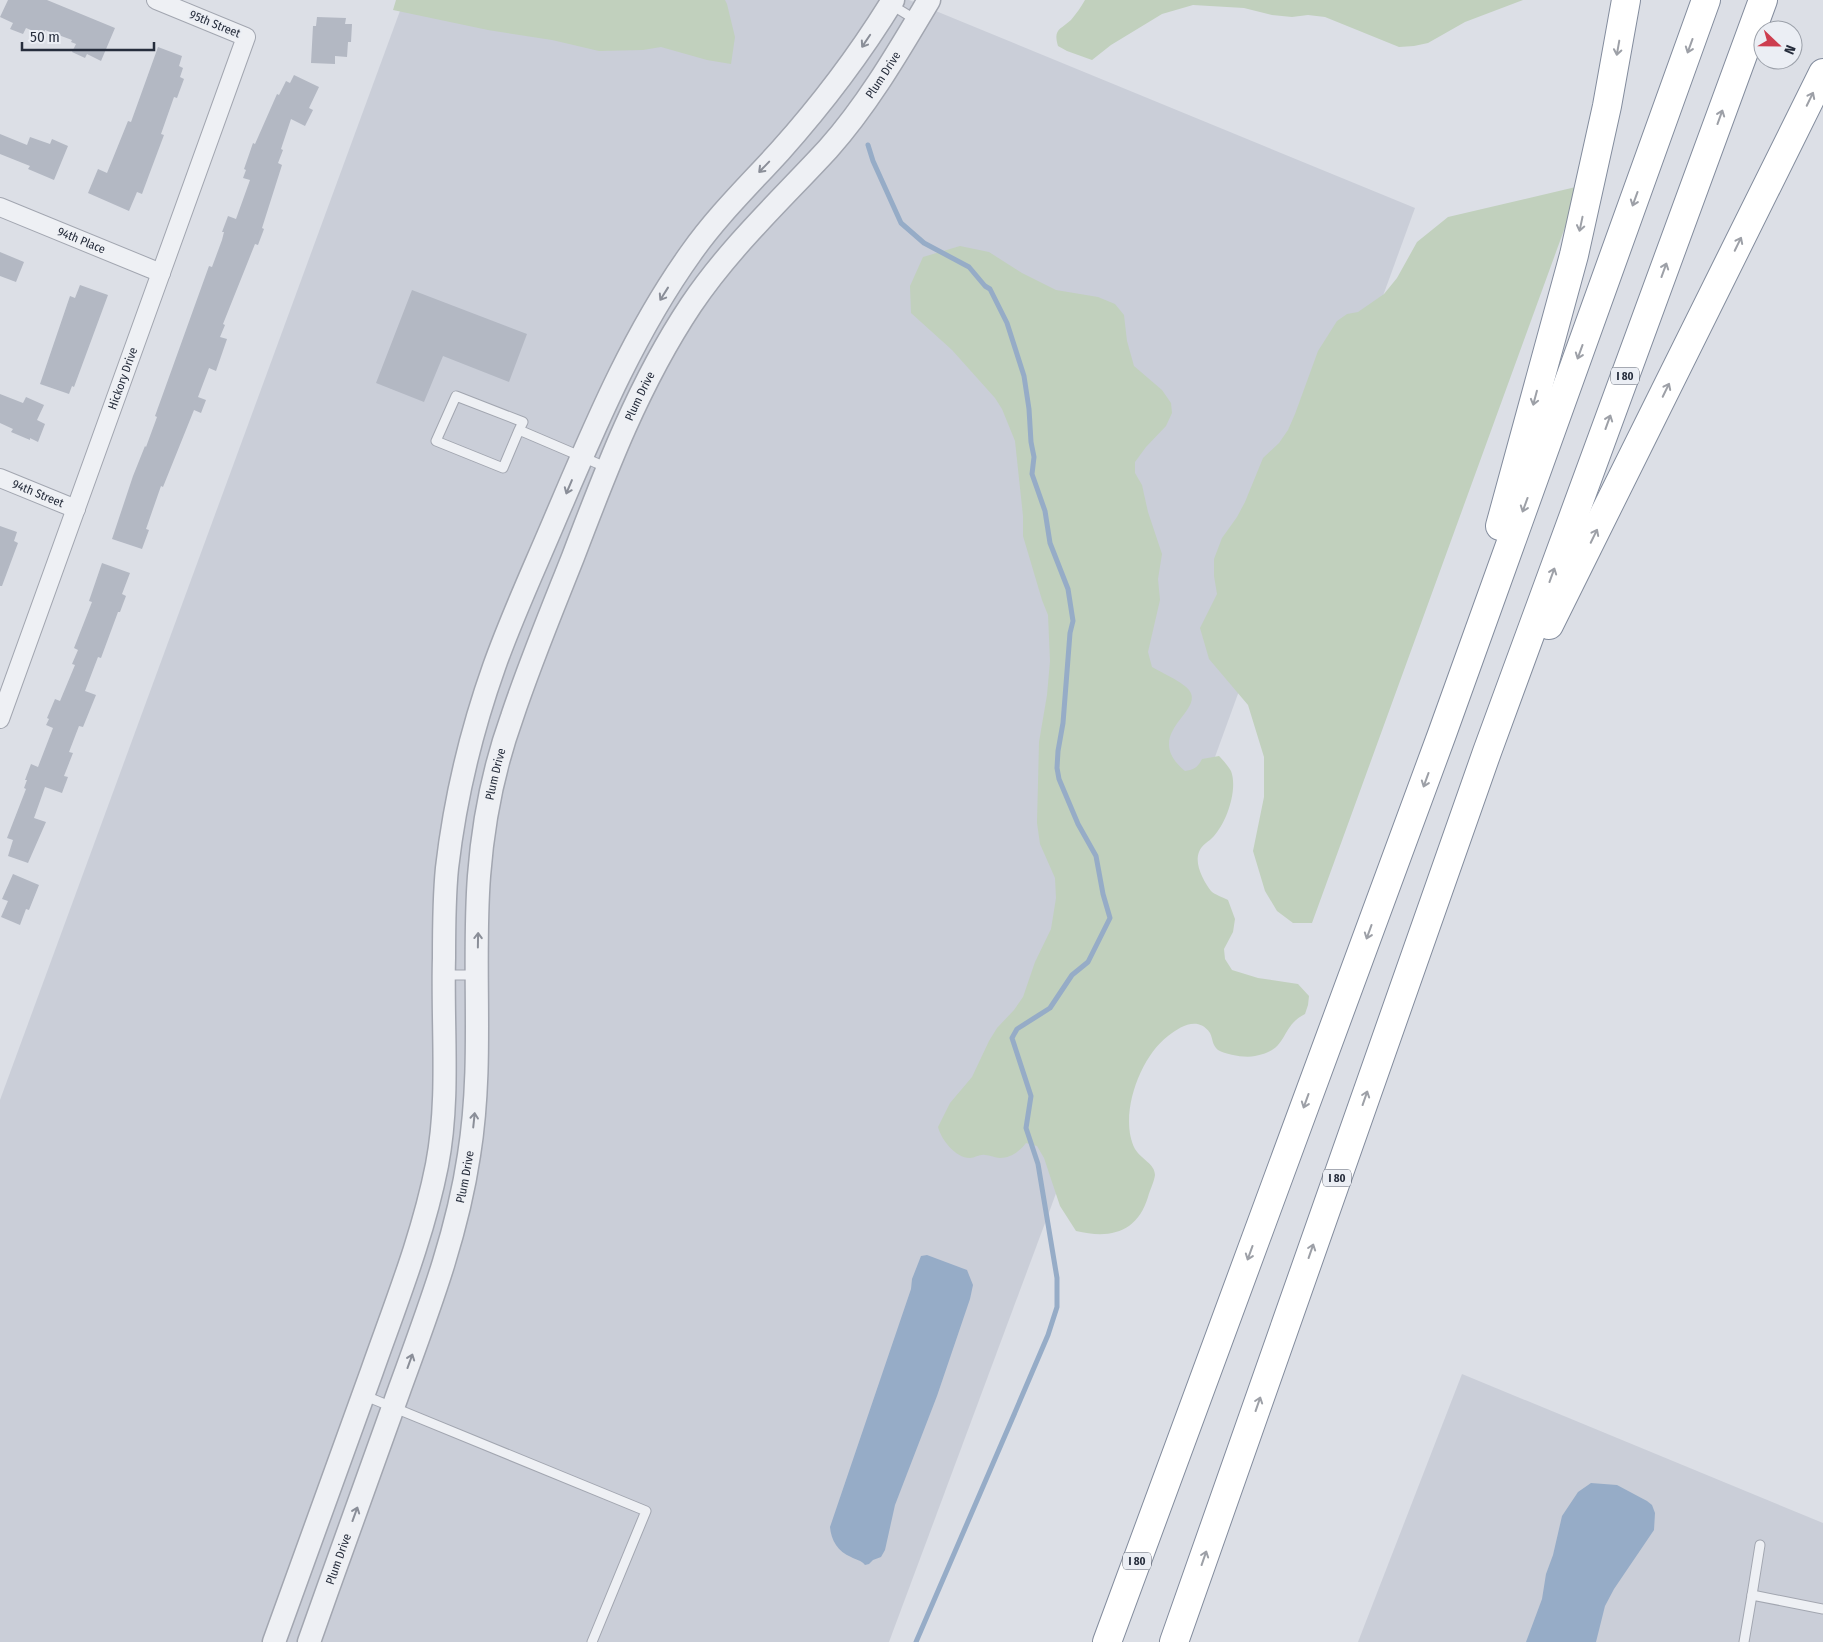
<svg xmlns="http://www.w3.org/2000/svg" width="1823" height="1642" font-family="'Fira Sans Condensed',sans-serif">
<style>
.built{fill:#caced8}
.green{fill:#c1d0bd}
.water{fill:#96acc7}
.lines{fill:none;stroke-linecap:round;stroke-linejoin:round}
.stream{stroke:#96acc7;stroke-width:5}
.building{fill:#b3b8c3}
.service-casing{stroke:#a2a6b0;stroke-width:11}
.minor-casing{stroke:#a2a6b0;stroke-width:20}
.tertiary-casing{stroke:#a2a6b0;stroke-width:25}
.motorway-casing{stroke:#838c9d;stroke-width:30}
.service{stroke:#eef0f4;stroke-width:9}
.minor{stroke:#eef0f4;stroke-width:18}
.tertiary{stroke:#eef0f4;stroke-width:22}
.motorway{stroke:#fff;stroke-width:28}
.oneway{stroke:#8a8e98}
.oneway2{stroke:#9da0a7}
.labels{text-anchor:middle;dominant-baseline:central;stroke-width:4;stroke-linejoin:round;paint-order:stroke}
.shield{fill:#ebeef4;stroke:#616773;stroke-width:1}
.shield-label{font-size:11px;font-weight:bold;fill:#262d3c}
.street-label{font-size:12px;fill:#262d3c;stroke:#ebeef4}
</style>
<rect width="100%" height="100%" fill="#dcdfe6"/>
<g class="built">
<polygon points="404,0 909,0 1415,208 1051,1207 889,1642 0,1642 0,1100"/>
<polygon points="1462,1374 1823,1523 1823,1642 1358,1642"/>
</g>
<g class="green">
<polygon points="396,0 725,0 727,4 735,37 731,64 707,60 661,47 643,50 599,51 552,40 488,30 393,10"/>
<path d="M1085,0H1523L1465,22L1428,43L1414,46L1399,47L1325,17L1308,15L1292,17L1272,15L1244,8L1193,5L1162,14L1111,45L1092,60L1067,51L1058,46C1053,29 1060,30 1071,20C1076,14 1081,7 1085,0Z"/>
<polygon points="1580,186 1312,923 1293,923 1277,911 1265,891 1253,851 1264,797 1264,757 1248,705 1209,659 1200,628 1217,594 1214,576 1214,559 1222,538 1237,517 1245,502 1263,458 1279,443 1288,430 1295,414 1318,351 1337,321 1347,314 1358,312 1384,294 1397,278 1417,242 1448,217"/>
<path d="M960,246L989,252L1022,273L1056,290L1098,297L1115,304L1124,315L1127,341L1134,366L1162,390L1171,403L1172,413L1166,426L1146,447L1135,462V473L1142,485L1148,512L1162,554L1158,579L1160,600L1148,652L1152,667C1161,672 1184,683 1189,690C1206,712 1140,733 1185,771C1194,770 1198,767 1202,759L1219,756C1223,760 1228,766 1231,771C1238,789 1227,822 1214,836C1209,842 1202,844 1199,852C1194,864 1204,882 1211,891C1215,895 1223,897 1228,900L1235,919L1233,932L1224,949L1225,959L1232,970L1258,978L1298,984L1309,996L1308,1005L1305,1014C1279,1027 1290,1050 1255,1056C1245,1058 1227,1055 1218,1050C1212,1045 1213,1039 1210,1033C1198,1016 1181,1026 1168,1036C1140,1057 1118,1116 1135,1149C1141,1159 1155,1164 1155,1175C1154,1182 1150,1190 1148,1197C1137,1233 1110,1239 1076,1231L1060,1206L1044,1158L1037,1146L1026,1143C1020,1151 1011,1158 1000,1158C995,1158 990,1155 985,1155C980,1154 975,1158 970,1158C955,1158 941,1139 938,1127L950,1103L972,1077L989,1041L997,1028L1014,1010L1023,997L1035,962L1051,929L1056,898L1055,878L1040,844L1037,823L1039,742L1047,695L1050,661L1048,615L1042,600L1023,536V516L1015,441L1002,409L995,398L952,350L911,313L910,286L923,257Z"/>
</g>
<g class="water">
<path d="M927,1255L967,1270L973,1285L970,1299L937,1396L895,1505L885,1550L881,1557L873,1560L869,1564L865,1565C861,1560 856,1560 851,1557C838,1552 831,1540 830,1527L911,1289L912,1279L921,1256Z"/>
<polygon points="1591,1483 1617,1485 1647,1501 1652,1505 1655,1513 1654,1530 1614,1589 1605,1606 1596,1642 1526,1642 1542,1599 1546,1574 1553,1555 1562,1516 1578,1492"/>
</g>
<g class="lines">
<polyline class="stream" points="868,145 873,161 901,223 924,243 969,267 985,286 990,289 1007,323 1024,376 1029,409 1031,442 1034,457 1032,474 1045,511 1050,543 1068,589 1073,621 1070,633 1063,723 1058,751 1057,768 1059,779 1078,824 1096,856 1103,894 1110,918 1088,962 1072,975 1050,1008 1017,1029 1012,1038 1031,1096 1026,1128 1038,1164 1057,1278 1057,1307 1048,1335 1013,1417 916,1642"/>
</g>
<g class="building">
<polygon points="8,0 47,0 115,28 101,61 87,54 85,58 72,52 76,44 71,42 72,40 45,30 43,35 26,28 23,34 10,29 13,23 0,17"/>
<polygon points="317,17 346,18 345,24 352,24 351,42 348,42 347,57 335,56 335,64 311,63 313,26 316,26"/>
<polygon points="158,47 182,56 179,66 183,68 180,77 184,79 177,98 174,97 161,134 164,135 149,175 142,194 137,192 129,211 88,193 98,169 107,173 128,121 131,122"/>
<polygon points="294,75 319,87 309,108 313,110 305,126 291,119 281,149 283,150 278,163 282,165 262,228 264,229 258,245 255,244 223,324 225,325 220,337 227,339 216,371 209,368 198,397 206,400 201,413 194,410 163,487 161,486 146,529 149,530 142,549 112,539 133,476 145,446 146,447 157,417 155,416 209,266 212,267 222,240 224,232 222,232 228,216 236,219 250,180 243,178 246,170 244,169 253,143 255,144 277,94 279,95 286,81 290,83"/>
<polygon points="0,134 27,145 30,137 50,144 52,139 68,146 54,180 28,169 30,166 0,154"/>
<polygon points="0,252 24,262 16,282 0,276"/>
<polygon points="80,285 108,295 74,387 72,386 69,394 40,384 70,296 75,298"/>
<polygon points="412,290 527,334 509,382 443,356 424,402 376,383"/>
<polygon points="0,394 23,403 26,397 44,405 37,420 45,424 38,442 30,438 30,440 11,432 13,429 0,423"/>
<polygon points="0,526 17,532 14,541 18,543 2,586 0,586"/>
<polygon points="102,563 130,573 122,594 126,596 120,612 118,612 101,658 98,657 85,691 96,695 83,727 79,726 69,752 73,753 64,776 68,777 62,793 45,787 34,818 46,822 28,863 8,856 13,840 7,838 26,789 24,788 27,780 25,780 31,764 38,767 53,728 46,725 49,719 47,718 55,699 60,701 75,665 72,664 78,650 74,648 92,602 89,601"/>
<polygon points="13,874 39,885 29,910 26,909 20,925 1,917 8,901 2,899"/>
</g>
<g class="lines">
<g class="service-casing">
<g id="service">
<polyline points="890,4 916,20"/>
<polyline points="519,430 503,468 436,441 456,396 523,422 519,430 608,468"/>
<polyline points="445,975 477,975"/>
<polyline points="363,1395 646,1511 592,1642"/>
<polyline points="1752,1595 1760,1545"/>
<polyline points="1744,1642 1752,1595 1823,1609"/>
</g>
</g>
<g class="minor-casing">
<g id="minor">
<path id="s1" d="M0,207L161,273"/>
<path id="s2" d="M0,478L76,509"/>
<path id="s3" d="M0,719L246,37L156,0"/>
</g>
</g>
<g class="tertiary-casing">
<g id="tertiary">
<path d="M274,1642C307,1552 339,1461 372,1371C396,1303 423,1236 437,1165C450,1097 442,1027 444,958C444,928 444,898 447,868C455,799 471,732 494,667C512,616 535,567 556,517C595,426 633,334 691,253C717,216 749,185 780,151C822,104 860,54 893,0"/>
<path id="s4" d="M309,1642C339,1557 370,1472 400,1388C428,1311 457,1236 469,1155C484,1062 472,969 479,876C483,823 494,767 512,717C530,663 552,610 573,557C606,470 639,383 691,305C730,247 781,200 828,149C868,104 898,52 929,0"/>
</g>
</g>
<g class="motorway-casing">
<g id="motorway">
<polyline points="1500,526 1574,255 1607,106 1626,0"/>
<polyline points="1549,625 1823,73"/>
<polyline points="1107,1642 1442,734 1706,0"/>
<polyline points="1174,1642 1487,752 1763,0"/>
</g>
</g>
<use href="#service" class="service"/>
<use href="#minor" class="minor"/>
<use href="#tertiary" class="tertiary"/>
<use href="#motorway" class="motorway"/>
</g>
<defs><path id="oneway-shaft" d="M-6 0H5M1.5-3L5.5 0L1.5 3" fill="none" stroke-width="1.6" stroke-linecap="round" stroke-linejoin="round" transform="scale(1.25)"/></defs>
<g class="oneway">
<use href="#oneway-shaft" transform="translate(866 41) rotate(124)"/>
<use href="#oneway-shaft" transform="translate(764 167) rotate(134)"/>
<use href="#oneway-shaft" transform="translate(664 294) rotate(122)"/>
<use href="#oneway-shaft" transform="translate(569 487) rotate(113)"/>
<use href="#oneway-shaft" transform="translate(478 940) rotate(-89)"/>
<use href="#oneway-shaft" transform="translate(474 1120) rotate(-84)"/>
<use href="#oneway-shaft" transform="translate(410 1361) rotate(-70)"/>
<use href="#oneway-shaft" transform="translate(355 1514) rotate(-70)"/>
</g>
<g class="oneway2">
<use href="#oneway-shaft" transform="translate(1690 46) rotate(110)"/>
<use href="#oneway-shaft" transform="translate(1618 48) rotate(100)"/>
<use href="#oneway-shaft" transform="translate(1810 99) rotate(-64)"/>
<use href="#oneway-shaft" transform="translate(1720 117) rotate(-70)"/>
<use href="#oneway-shaft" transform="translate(1635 199) rotate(110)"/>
<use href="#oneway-shaft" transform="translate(1581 224) rotate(102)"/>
<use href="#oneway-shaft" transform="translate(1738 244) rotate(-64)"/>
<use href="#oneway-shaft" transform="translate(1664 270) rotate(-70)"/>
<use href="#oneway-shaft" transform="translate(1580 352) rotate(110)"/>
<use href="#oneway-shaft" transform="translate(1666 390) rotate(-64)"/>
<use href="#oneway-shaft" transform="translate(1535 398) rotate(105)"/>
<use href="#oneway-shaft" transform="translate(1608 422) rotate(-70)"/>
<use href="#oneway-shaft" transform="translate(1525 505) rotate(110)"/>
<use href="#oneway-shaft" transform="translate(1594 536) rotate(-64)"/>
<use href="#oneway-shaft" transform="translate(1552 575) rotate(-70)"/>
<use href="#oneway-shaft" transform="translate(1426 780) rotate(110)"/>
<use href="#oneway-shaft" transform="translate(1369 932) rotate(110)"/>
<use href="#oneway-shaft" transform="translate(1365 1098) rotate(-71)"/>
<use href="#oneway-shaft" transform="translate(1306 1101) rotate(110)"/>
<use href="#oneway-shaft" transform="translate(1311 1251) rotate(-71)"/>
<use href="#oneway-shaft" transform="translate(1250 1253) rotate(110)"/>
<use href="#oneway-shaft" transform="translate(1258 1404) rotate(-71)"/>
<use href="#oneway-shaft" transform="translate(1204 1558) rotate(-71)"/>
</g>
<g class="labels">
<g class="shield">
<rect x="1611" y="367.5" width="28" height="17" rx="4"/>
<rect x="1323" y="1169.5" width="28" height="17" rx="4"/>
<rect x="1123" y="1552.5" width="28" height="17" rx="4"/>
</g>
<g class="shield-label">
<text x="1625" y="376">I 80</text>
<text x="1337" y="1178">I 80</text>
<text x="1137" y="1561">I 80</text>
</g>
<g class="street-label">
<text transform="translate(215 24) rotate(22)">95th Street</text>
<text stroke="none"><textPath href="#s4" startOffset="1706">Plum Drive</textPath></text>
<text stroke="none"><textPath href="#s1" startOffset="88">94th Place</textPath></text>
<text stroke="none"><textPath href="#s3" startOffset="362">Hickory Drive</textPath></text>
<text stroke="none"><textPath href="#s4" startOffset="1301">Plum Drive</textPath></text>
<text stroke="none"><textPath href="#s2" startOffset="41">94th Street</textPath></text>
<text stroke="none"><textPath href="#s4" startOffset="896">Plum Drive</textPath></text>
<text stroke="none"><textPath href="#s4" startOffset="491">Plum Drive</textPath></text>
<text stroke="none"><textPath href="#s4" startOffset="88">Plum Drive</textPath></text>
</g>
</g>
<g transform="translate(1778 45) rotate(112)"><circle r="24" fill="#ebeef4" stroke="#9ca1aa"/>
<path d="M0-4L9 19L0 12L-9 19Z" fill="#cd3e4f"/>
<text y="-8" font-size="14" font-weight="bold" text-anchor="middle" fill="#262d3c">N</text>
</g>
<path d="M22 42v8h132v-8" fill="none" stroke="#262d3c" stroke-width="2.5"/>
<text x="30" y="42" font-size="15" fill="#262d3c" stroke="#ebeef4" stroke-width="4" paint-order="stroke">50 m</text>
</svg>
